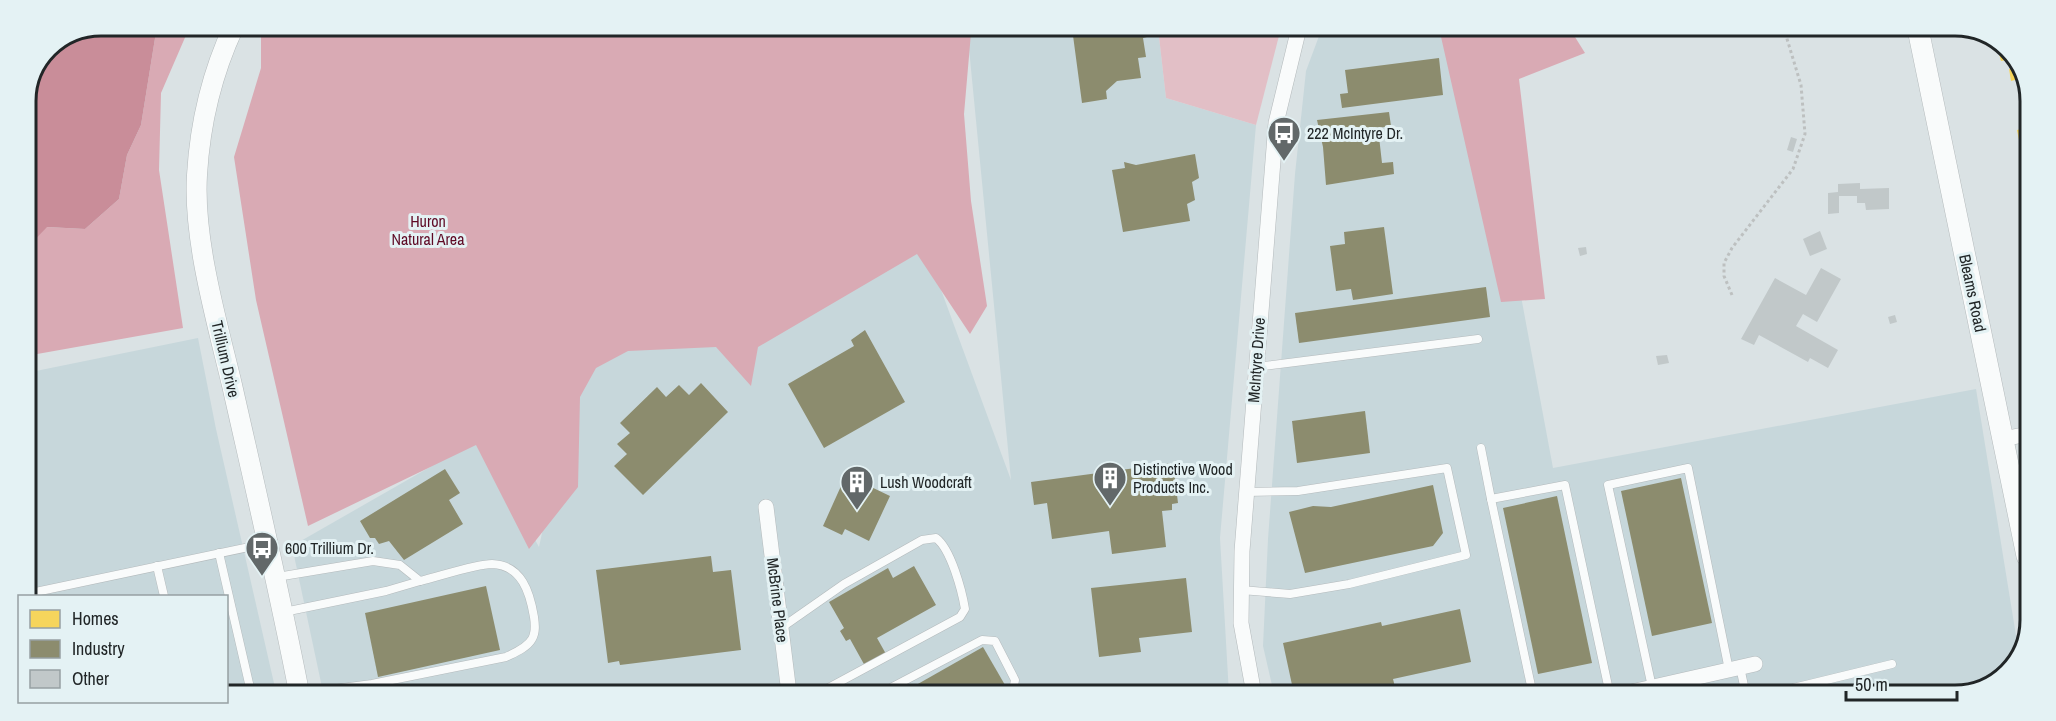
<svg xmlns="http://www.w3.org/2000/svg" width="2056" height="721" font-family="'Archivo Narrow',sans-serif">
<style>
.built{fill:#c7d7db}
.green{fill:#e2bfc6}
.forest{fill:#d9aab4}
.water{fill:#c98d99}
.homes{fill:#f6d55c}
.industry{fill:#8c8c6e}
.building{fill:#c1c8c9}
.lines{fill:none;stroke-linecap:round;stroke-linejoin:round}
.service-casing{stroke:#b4babc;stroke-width:9}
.minor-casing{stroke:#b4babc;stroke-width:16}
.tertiary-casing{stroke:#b4babc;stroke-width:21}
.secondary-casing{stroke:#b4babc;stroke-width:22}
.path{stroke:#bdc0c0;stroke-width:3;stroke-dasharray:3 3;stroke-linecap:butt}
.service{stroke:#f9fbfb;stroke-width:8}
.minor{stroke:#f9fbfb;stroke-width:15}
.tertiary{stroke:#f9fbfb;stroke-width:20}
.secondary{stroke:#f9fbfb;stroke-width:21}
.labels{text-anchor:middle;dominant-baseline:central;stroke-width:6;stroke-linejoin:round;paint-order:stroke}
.poi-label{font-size:16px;fill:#212627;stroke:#e4f2f4;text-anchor:start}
.park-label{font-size:16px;fill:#5e0924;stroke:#e4f2f4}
.street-label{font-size:16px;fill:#212627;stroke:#e4f2f4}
.rim{fill:none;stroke:#212627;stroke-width:3}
</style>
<rect width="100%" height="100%" fill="#dae2e4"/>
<g class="built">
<polygon points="967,28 1158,28 1166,98 1256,125 1220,538 1229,694 323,692 292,546 479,439 539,547 578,366 926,249 1011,480"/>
<polygon points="1322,28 1471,28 1553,468 1976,389 2019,654 2001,680 1955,695 1274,694 1263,646 1268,539 1295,174 1306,71"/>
<polygon points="198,338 216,429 276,692 227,692 226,596 26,596 26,373"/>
</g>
<polygon class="green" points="1158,28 1281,28 1256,125 1166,98"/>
<g class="forest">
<polygon points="157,26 190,26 161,93 159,170 183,328 26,356 26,249 46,227 85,229 119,199 127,155 141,125"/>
<polygon points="273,26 1006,27 971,33 964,114 971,201 987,306 970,334 917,254 758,347 751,386 716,347 628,351 596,368 580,397 578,487 529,549 476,445 308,526 256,300 234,157 261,68 261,32"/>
<polygon points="1439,28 1570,29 1585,53 1519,79 1545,299 1501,302"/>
</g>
<polygon class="water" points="101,26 157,26 141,125 127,155 119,199 85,229 47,227 26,249 26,96 48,47"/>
<g class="homes">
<polygon points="1996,42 2015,55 2016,58 2001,61"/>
<polygon points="2019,67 2029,93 2022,95 2019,79 2011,81 2009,69"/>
<polygon points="2030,98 2030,124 2026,126 2019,101"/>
<polygon points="2030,127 2030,148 2021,150 2017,130"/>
<polygon points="2030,166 2030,183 2029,183 2025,167"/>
</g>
<g class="industry">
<polygon points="1072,28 1150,28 1151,36 1143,38 1146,57 1138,58 1141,78 1117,81 1106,91 1107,99 1082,103"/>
<polygon points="1439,58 1443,95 1342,108 1340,94 1348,93 1345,70"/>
<polygon points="1389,112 1391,126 1378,128 1382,163 1393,162 1394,174 1326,185 1323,147 1317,120"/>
<polygon points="1195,154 1199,178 1192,182 1195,200 1187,204 1190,221 1123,232 1112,170 1125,168 1124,162 1136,165"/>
<polygon points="1384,227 1393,294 1353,300 1351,289 1336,291 1330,246 1345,244 1344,232"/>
<polygon points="1486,287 1490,317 1299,343 1295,313"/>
<polygon points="865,330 905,402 824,448 788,384 854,346 851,340"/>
<polygon points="701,383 728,412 643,495 614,466 627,454 617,444 630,433 620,423 657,387 666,397 679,385 689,395"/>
<polygon points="1365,411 1370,453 1297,463 1292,421"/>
<polygon points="1173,463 1178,503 1172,504 1172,510 1162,511 1166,547 1112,554 1109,531 1052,539 1047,503 1034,505 1031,482"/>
<polygon points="445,469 460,493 449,500 463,524 404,560 389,541 379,544 375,538 370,538 360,521"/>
<polygon points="846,475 890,496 869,541 845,529 842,535 823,526"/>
<polygon points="1681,478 1712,623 1652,636 1621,491"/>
<polygon points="1433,485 1443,533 1433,546 1305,573 1289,512 1313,506 1331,507"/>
<polygon points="1557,496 1592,663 1538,674 1503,508"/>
<polygon points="711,556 713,572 731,570 741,650 620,665 619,661 608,663 596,570"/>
<polygon points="914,566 936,605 877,638 886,654 865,666 850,639 846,641 840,631 844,628 829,602 888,568 893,578"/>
<polygon points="1186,578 1192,632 1139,638 1141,652 1099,657 1091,588"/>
<polygon points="486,586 500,650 378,677 365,613"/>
<polygon points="1460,609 1471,662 1393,679 1396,691 1381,694 1294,694 1283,643 1381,622 1382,626"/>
<polygon points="983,647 1005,685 991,693 902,693"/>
<polygon points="1899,690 1900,695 1879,695 1879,694"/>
</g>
<g class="building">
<polygon points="1791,137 1797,139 1793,152 1787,150"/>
<polygon points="1860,183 1860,189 1889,188 1889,209 1866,210 1865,203 1857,203 1857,196 1839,196 1839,213 1828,214 1828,193 1838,192 1838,184"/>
<polygon points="1820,231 1827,249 1810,256 1803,239"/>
<polygon points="1586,247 1587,254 1580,256 1578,248"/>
<polygon points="1821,268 1841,279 1817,322 1803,314 1796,326 1838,350 1828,368 1810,358 1808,362 1759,335 1754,345 1741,339 1775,278 1806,295"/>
<polygon points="1895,315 1897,322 1890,324 1888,317"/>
<polygon points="1667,355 1669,363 1658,365 1656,356"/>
</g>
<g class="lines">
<g class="service-casing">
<g id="service">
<polyline points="1256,367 1478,339"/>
<polyline points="1481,448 1491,499"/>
<polyline points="219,553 251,692"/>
<polyline points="157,566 164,596"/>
<path d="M277,577L373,561L400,565L420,581C438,577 475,564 492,564C522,565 530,593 534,617C535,624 536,632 532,639C527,648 514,653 506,657L372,684L311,692"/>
<polyline points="1241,590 1290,594 1349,584 1466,555 1447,468 1298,491 1246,492"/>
<polyline points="26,594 268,543"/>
<polyline points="284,612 386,591 420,581"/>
<path d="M781,628L844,584L922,540L936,538C951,549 962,591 965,609L960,617L819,693"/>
<polyline points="1740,667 1746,695"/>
<polyline points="1652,687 1608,485 1688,468 1729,670"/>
<polyline points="1785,690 1892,664"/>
<polyline points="881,693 982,640 995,641 1015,680 1013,691 1008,694"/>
<polyline points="1228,694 1253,691"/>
<polyline points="1533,695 1491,499 1565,485 1610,695"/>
</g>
</g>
<g class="minor-casing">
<g id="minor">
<polyline points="2003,439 2028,434"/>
<polyline points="766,507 789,693"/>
<polyline points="1254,694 1241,623 1242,551 1276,123 1299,28"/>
<polyline points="1618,695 1755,664"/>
</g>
</g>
<g class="tertiary-casing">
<path id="tertiary" d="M234,26C212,73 200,123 197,175C193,240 217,322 232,385C255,487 279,589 299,692"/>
</g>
<g class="secondary-casing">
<polyline id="secondary" points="1918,29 2027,556"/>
</g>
<polyline class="path" points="1732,295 1724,276 1724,263 1732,248 1793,169 1805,134 1801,85 1784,29"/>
<use href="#service" class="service"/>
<use href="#minor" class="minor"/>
<use href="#tertiary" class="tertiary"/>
<use href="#secondary" class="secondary"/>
</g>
<defs>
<g id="bus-pin" transform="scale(1.725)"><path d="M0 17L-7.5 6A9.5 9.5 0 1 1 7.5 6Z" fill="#626869" stroke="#e4f2f4"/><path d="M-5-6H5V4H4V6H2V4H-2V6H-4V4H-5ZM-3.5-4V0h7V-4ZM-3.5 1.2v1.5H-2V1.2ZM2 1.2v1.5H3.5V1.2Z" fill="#fff"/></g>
<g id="building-pin" transform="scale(1.725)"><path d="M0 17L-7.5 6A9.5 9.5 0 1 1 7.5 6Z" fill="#626869" stroke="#e4f2f4"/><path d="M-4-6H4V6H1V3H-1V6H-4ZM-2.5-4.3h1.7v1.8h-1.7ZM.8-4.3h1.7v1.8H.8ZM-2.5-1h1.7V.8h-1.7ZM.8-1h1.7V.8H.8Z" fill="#fff"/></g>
</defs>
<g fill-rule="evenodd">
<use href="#bus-pin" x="1284" y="133"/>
<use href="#building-pin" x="1110" y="478"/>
<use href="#building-pin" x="857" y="482"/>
<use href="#bus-pin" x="262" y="548"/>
</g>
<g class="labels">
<g class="poi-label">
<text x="1307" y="133">222 McIntyre Dr.</text>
<text x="1133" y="469">Distinctive Wood<tspan x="1133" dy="18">Products Inc.</tspan></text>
<text x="880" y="482">Lush Woodcraft</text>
<text x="285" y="548">600 Trillium Dr.</text>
</g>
<g class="park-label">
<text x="428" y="221">Huron<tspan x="428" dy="18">Natural Area</tspan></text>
</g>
<g class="street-label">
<text transform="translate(1973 293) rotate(78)">Bleams Road</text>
<text transform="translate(226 359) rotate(77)">Trillium Drive</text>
<text transform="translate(1256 360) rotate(-86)">McIntyre Drive</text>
<text transform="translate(778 600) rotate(83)">McBrine Place</text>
</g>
</g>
<path d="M0 0H2056V721H0ZM101 36H1955A65 65 0 0 1 2020 101V620A65 65 0 0 1 1955 685H101A65 65 0 0 1 36 620V101A65 65 0 0 1 101 36Z" fill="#e4f2f4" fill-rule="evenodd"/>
<path class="rim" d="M101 36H1955A65 65 0 0 1 2020 101V620A65 65 0 0 1 1955 685H101A65 65 0 0 1 36 620V101A65 65 0 0 1 101 36Z"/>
<rect x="18" y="595" width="210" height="108" fill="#e4f2f4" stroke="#96a0a2" stroke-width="1.5"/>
<rect x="30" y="610" width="30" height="18" fill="#f6d55c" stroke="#96a0a2" stroke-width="1.5"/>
<text x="72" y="625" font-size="18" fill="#212627">Homes</text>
<rect x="30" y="640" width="30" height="18" fill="#8c8c6e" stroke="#96a0a2" stroke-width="1.5"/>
<text x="72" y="655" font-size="18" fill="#212627">Industry</text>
<rect x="30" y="670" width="30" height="18" fill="#c1c8c9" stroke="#96a0a2" stroke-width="1.5"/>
<text x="72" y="685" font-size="18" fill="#212627">Other</text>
<path d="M1846 691v9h111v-9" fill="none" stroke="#212627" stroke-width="3"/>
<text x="1855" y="691" font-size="18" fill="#212627" stroke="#e4f2f4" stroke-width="4.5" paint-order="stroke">50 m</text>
</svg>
